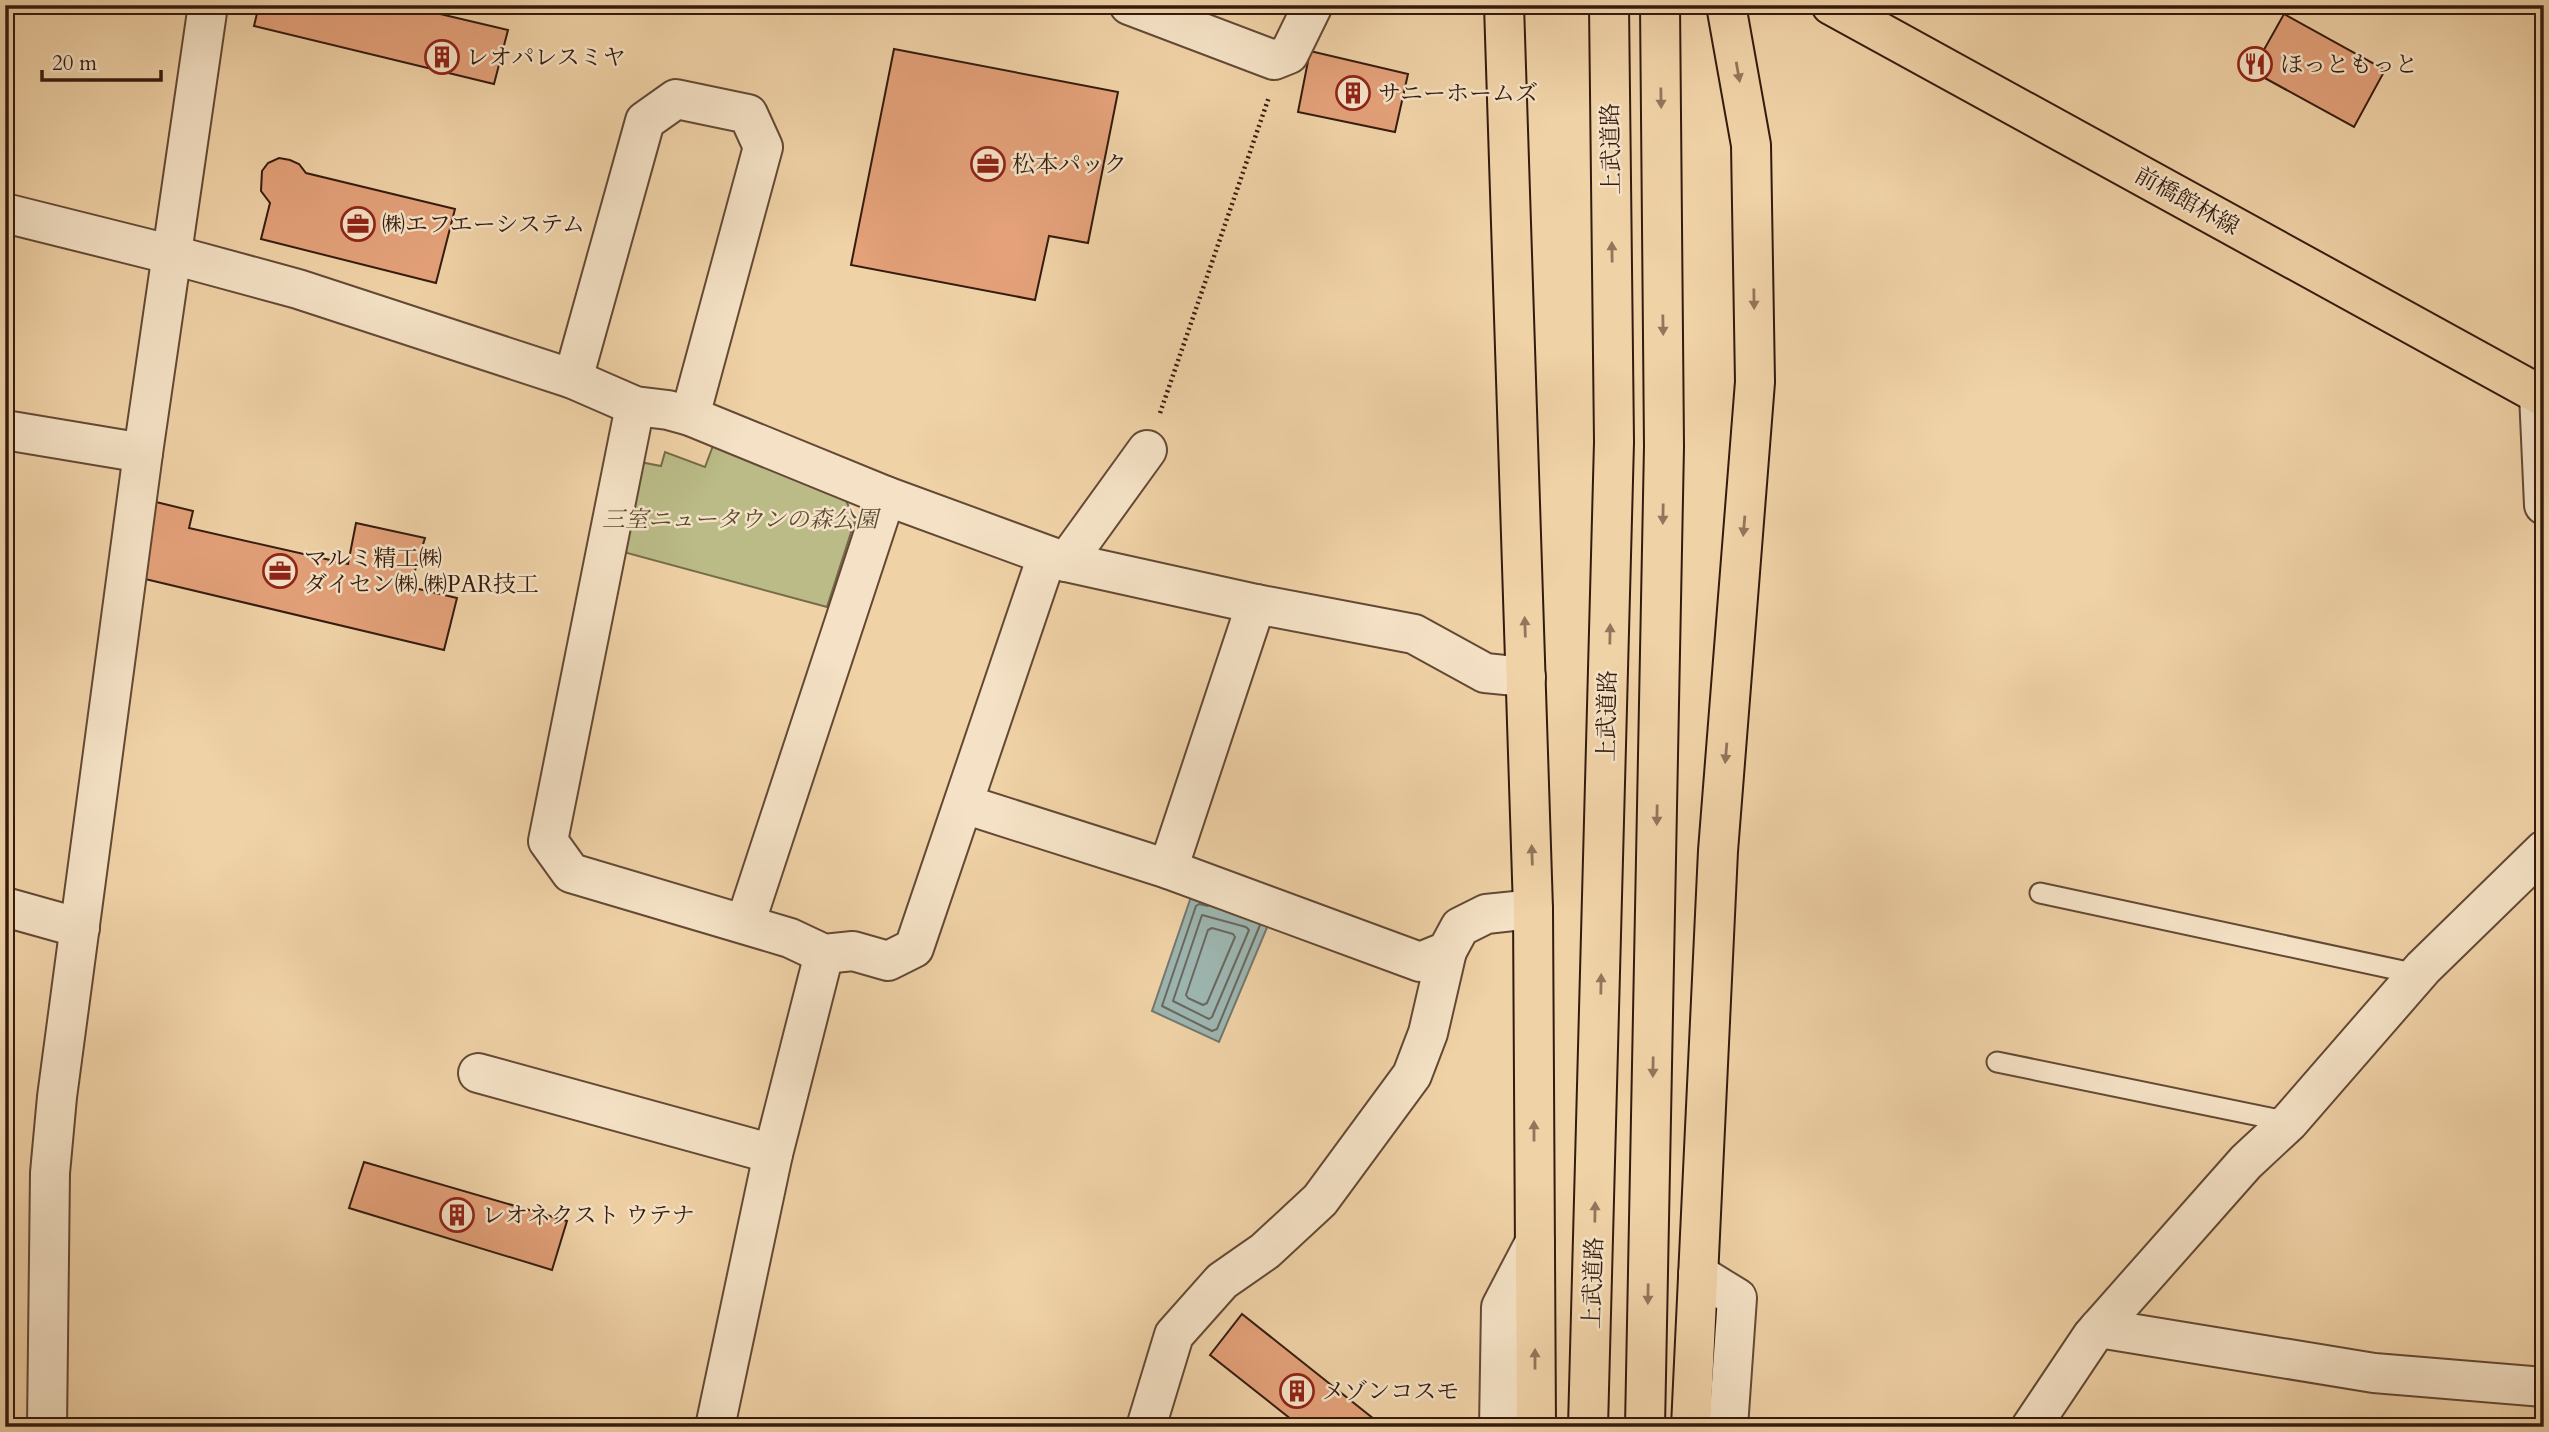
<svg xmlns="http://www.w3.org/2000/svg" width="2549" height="1432" font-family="Cardo,'Noto Serif JP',serif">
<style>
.green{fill:#babb87;stroke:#776b4b;stroke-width:2}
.water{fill:#9db6b1;stroke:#737870;stroke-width:2}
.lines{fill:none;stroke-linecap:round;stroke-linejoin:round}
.shore{stroke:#686860;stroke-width:2}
.building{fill:#e4a17a;stroke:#341b0f;stroke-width:2}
.service-casing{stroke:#634935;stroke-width:23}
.minor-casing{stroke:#634935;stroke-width:42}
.primary-casing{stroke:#341b0f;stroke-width:42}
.trunk-casing{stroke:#341b0f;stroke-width:42}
.path{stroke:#341b0f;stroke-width:4.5;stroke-dasharray:2 3.5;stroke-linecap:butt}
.service{stroke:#f5e2c6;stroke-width:19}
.minor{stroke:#f5e2c6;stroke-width:38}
.primary{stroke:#f0d2a7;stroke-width:38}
.trunk{stroke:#f0d2a7;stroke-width:38}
.oneway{fill:#92765b}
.labels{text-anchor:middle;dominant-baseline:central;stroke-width:5;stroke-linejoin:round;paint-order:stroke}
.poi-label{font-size:23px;fill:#341b0f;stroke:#f5e2c6;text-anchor:start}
.street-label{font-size:23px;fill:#341b0f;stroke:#f5e2c6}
.park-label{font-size:23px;font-style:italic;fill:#5c4b33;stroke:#f5e2c6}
</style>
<rect width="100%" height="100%" fill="#f0d2a7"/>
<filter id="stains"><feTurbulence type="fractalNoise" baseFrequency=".00286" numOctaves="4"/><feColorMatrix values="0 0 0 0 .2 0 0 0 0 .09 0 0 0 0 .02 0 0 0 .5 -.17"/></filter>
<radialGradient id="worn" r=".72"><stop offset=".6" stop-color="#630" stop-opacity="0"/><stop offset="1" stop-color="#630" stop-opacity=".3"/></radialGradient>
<polygon class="green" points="714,443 842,492 855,520 827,607 627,553 624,546 640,462 661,466 665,452 705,467"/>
<polygon class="water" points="1192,894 1271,918 1219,1042 1152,1011"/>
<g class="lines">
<g class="shore">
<polyline points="1208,906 1199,904 1196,906 1162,1006 1212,1031 1217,1029 1260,925"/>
<polygon points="1202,915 1246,927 1249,930 1212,1017 1209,1019 1173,1001"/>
<polygon points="1212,928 1233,934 1235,937 1207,1003 1203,1005 1188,998 1186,995 1208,930"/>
</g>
</g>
<g class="building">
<polygon points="259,5 402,5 508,30 494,84 254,26"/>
<polygon points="2284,14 2385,70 2354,127 2252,71"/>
<polygon points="894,49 1118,92 1088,243 1049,236 1035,300 851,265"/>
<polygon points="1310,51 1408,74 1395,132 1298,112"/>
<polygon points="279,158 290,160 299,164 306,173 455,209 436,283 261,239 270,203 261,191 262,171 268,163"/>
<polygon points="156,502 193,511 189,528 348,564 356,523 425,538 410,587 457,598 444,650 145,579"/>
<polygon points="364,1162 567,1221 552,1270 349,1208"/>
<polygon points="1242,1314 1384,1427 1301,1427 1210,1355"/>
</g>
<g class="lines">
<g class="service-casing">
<g id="service">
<polyline points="2040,893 2417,974"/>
<polyline points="1997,1062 2289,1122"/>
</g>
</g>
<g class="minor-casing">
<g id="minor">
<polyline points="1129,5 1274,60 1289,54 1313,5"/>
<polyline points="5,213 173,255 298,289 573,379 635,406 668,410 690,416 886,496 1066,562 1256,604 1414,634 1485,673 1526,677"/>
<polyline points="573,379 645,121 676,99 748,114 763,147 690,416"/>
<polyline points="2539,394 2544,505"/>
<polyline points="635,406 548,841 571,873 790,938 824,954 853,951 888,961 914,948 1047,556"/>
<polyline points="5,430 143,453"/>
<polyline points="1066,562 1147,450"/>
<polyline points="964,804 1168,869 1420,962 1447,951 1460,927 1486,914 1533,909"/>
<polyline points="1168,869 1256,604"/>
<polyline points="5,907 80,928"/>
<polyline points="745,924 886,496"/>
<polyline points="478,1073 773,1154"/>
<polyline points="1698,1274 1737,1298 1728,1427"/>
<polyline points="2099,1328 2374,1373 2544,1387"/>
<polyline points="47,1427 50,1173 57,1097 143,453 208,5"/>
<polyline points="715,1427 773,1154 824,954"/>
<polyline points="1146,1427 1174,1335 1222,1281 1265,1251 1320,1200 1412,1075 1428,1033 1447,951"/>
<polyline points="1499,1427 1501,1307 1535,1242"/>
<polyline points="2031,1427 2092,1336 2246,1162 2289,1122 2423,968 2544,850"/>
</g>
</g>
<g class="primary-casing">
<polyline id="primary" points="1831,5 2544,397"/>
</g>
<g class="trunk-casing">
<g id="trunk">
<polyline points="1504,5 1533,909 1536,1427"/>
<polyline points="1588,1427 1614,442 1609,5"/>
<polyline points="1645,1427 1664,446 1660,5"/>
<polyline points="1691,1427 1718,851 1755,382 1751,145 1726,5"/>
</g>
</g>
<polyline class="path" points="1160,413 1269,97"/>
<use href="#service" class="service"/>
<use href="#minor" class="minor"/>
<use href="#primary" class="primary"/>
<use href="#trunk" class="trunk"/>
</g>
<defs><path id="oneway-solid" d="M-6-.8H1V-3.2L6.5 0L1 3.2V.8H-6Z" transform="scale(1.75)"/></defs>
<g class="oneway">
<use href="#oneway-solid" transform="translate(1738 72) rotate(80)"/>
<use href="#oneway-solid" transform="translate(1661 98) rotate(89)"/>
<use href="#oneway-solid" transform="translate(1612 252) rotate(-91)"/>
<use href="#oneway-solid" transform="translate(1754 299) rotate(89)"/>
<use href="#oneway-solid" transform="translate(1663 325) rotate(89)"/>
<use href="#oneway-solid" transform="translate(1663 514) rotate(91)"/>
<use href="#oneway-solid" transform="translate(1744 526) rotate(95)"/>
<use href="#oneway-solid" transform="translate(1525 627) rotate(-92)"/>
<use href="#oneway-solid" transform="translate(1610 634) rotate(-89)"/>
<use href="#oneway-solid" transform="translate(1726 753) rotate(95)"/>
<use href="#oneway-solid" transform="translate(1657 815) rotate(91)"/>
<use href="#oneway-solid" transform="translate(1532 855) rotate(-92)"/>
<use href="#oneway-solid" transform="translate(1601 984) rotate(-89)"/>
<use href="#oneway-solid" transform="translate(1653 1067) rotate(91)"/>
<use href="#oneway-solid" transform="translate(1534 1131) rotate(-90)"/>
<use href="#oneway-solid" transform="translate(1595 1212) rotate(-89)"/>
<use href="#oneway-solid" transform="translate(1648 1294) rotate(91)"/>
<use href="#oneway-solid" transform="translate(1535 1359) rotate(-90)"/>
</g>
<defs>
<g id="building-ring" transform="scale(1.75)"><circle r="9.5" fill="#f5e2c6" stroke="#8f2418" stroke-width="1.5"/><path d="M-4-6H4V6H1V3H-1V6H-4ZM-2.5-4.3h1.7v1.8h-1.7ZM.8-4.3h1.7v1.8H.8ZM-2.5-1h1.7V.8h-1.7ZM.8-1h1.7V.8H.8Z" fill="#8f2418"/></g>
<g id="restaurant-ring" transform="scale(1.75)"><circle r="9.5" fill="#f5e2c6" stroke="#8f2418" stroke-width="1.5"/><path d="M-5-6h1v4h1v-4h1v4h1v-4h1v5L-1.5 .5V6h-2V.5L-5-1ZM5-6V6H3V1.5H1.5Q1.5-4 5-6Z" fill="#8f2418"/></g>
<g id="office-ring" transform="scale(1.75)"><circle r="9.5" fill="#f5e2c6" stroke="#8f2418" stroke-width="1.5"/><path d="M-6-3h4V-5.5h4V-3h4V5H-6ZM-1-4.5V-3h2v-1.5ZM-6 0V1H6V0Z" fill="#8f2418"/></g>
</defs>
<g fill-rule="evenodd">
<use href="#building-ring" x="442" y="57"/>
<use href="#restaurant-ring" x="2255" y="64"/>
<use href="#building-ring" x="1353" y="93"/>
<use href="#office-ring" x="988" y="164"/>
<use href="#office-ring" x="358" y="224"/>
<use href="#office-ring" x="280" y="571"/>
<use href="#building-ring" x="457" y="1215"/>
<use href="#building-ring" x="1297" y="1391"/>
</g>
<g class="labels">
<g class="poi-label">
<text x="466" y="57">レオパレスミヤ</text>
<text x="2280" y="64">ほっともっと</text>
<text x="1378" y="93">サニーホームズ</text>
<text x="1012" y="164">松本パック</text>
<text x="382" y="224">㈱エフエーシステム</text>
<text x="304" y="558">マルミ精工㈱<tspan x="304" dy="26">ダイセン㈱ ㈱PAR技工</tspan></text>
<text x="482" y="1215">レオネクスト ウテナ</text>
<text x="1322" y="1391">メゾンコスモ</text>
</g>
<g class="street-label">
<text transform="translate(1611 149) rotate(-91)">上武道路</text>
<text transform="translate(2187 201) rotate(29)">前橋館林線</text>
<text transform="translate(1607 716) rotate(-89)">上武道路</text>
<text transform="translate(1593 1283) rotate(-88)">上武道路</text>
</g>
<g class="park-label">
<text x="740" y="519">三室ニュータウンの森公園</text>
</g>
</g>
<rect width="2549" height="1432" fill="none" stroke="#f0d2a7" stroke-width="28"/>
<rect x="7" y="7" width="2535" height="1418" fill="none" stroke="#341b0f" stroke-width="3.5"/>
<rect x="14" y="14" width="2521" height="1404" fill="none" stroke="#341b0f" stroke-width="2"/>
<path d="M42 70v10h119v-10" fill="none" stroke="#341b0f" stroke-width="3.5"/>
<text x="52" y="70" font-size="21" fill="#341b0f" stroke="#f5e2c6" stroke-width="5" paint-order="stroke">20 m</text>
<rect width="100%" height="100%" filter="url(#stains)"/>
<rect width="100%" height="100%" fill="url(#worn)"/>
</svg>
